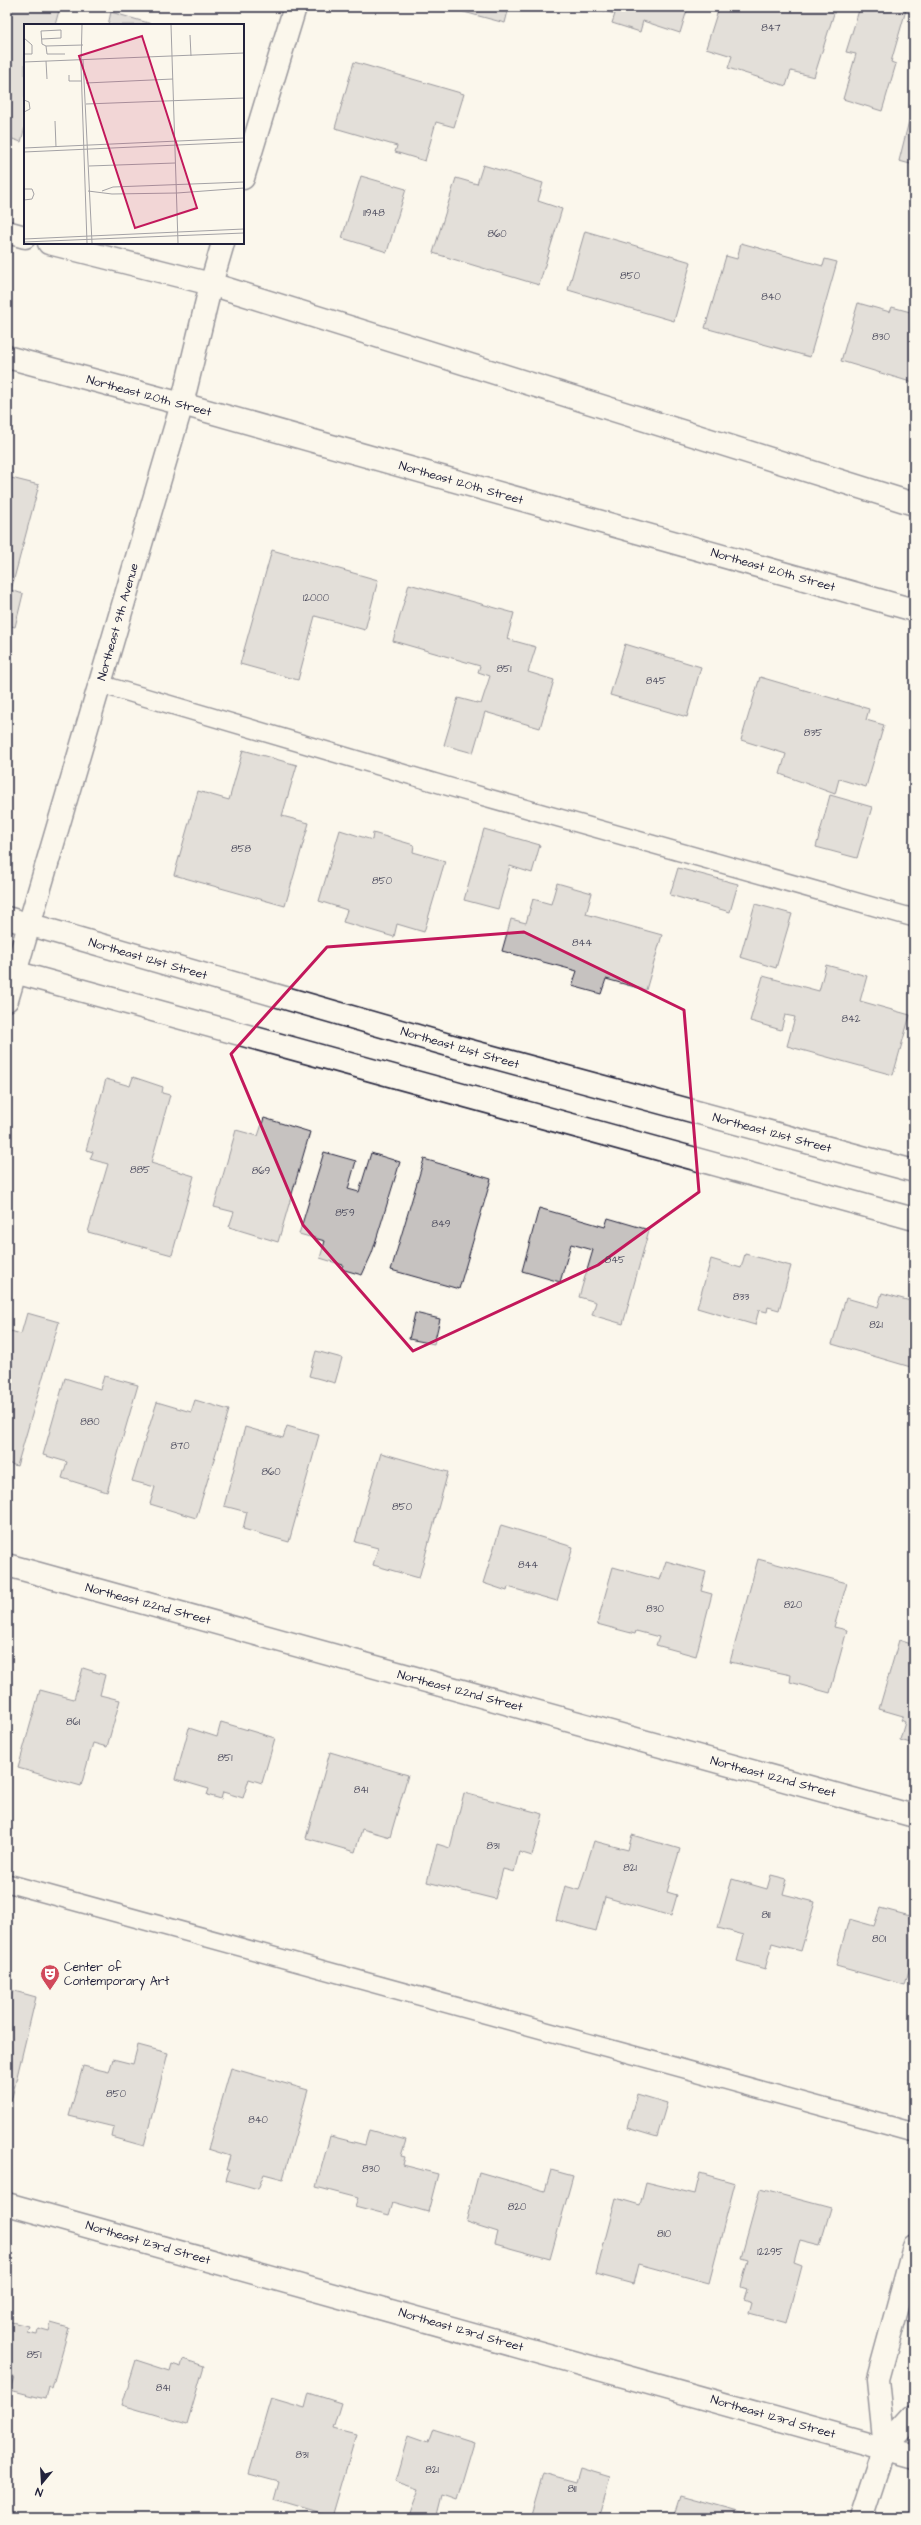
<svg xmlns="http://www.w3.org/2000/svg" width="921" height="2525" font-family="'Architects Daughter',sans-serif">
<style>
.building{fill:#c6c2c0;stroke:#22223b}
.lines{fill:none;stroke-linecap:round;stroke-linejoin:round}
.service-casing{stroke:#22223b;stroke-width:20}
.minor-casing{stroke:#22223b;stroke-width:25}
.service{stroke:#fbf7ec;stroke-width:17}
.minor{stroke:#fbf7ec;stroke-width:22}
.marked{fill:none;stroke:#c2185b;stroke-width:3;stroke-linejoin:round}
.labels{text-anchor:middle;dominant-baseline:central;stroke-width:3;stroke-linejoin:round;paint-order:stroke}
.number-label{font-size:10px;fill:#4b4a5c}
.street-label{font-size:12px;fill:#22223b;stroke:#fbf7ec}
.poi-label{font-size:12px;fill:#22223b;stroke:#fbf7ec;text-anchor:start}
.inset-road{fill:none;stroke:#a4a2a5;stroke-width:1}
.view{fill:#c2185b;fill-opacity:0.15;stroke:#c2185b;stroke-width:2}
.inset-edge{fill:none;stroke:#22223b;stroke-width:2}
</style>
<rect width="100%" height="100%" fill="#fbf7ec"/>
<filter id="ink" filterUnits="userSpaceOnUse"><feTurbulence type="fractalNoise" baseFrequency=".025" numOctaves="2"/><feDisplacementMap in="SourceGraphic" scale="8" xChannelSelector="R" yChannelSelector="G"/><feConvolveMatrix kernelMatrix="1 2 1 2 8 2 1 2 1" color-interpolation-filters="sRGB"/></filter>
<g filter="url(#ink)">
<g class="building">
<polygon points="7,7 60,7 55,25 25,25 25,127 21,142 7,137"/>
<polygon points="445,7 509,7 505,23"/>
<polygon points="590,7 688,7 680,33 643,21 640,32 612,23 615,14"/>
<polygon points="719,7 836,7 814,77 791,71 786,86 728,68 732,56 706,48"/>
<polygon points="860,7 895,7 906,10 891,62 896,64 882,111 843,99 856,54 846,52"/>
<polygon points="111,12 155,25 108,25"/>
<polygon points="354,62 464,94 454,127 436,122 425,161 395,152 397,146 335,128"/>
<polygon points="910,117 914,118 914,165 899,161"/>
<polygon points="483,165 543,183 538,201 562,209 539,285 433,253 456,178 477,184"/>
<polygon points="361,176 406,189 387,252 342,238"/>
<polygon points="585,231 691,262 674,321 568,290"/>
<polygon points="741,243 823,266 825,259 837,262 810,357 705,328 726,256 737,259"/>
<polygon points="858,303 890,312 892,307 914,313 914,383 841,361"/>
<polygon points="7,477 39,485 11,590 23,594 15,627 7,625"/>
<polygon points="272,550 378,580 365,630 315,616 298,680 240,664"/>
<polygon points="409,584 514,613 507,639 536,647 528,672 554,680 540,728 485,712 473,753 444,745 458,698 481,704 490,676 478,672 480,666 393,641"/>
<polygon points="625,644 701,667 687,717 610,695"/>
<polygon points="760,677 869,709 866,720 884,725 866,787 839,779 835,794 780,774 786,754 741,740"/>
<polygon points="243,750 297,765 282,816 309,823 285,906 174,875 198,791 229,800"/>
<polygon points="830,795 872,807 857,858 816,847"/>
<polygon points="484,829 540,845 532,873 510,866 498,909 464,900"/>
<polygon points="340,830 372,840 373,833 414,845 413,852 445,861 424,932 397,924 394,937 343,922 347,910 319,901"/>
<polygon points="678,868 738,884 730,912 670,895"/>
<polygon points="557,883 592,893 586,914 662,935 646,990 606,979 601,994 572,986 577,971 502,951 511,919 526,923 533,899 551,904"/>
<polygon points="755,904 792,914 776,968 740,957"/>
<polygon points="826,965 867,976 860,1001 910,1015 893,1075 787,1046 795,1017 785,1015 781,1030 750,1021 763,976 819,991"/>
<polygon points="133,1077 163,1087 162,1093 170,1095 151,1163 194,1176 172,1255 88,1232 108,1164 90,1159 93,1152 86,1150 106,1079 130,1086"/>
<polygon points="264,1118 310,1132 278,1242 229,1227 234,1212 214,1207 236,1130 258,1136"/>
<polygon points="324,1152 356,1161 348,1189 359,1192 371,1153 400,1162 372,1253 362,1275 341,1269 343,1265 320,1258 325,1241 299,1234"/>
<polygon points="424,1159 491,1179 459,1289 391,1270"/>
<polygon points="539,1208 605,1227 608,1218 649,1230 623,1324 592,1315 596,1302 579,1297 593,1250 571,1244 560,1282 522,1271"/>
<polygon points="745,1254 791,1266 779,1310 768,1307 767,1312 759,1310 755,1325 697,1308 711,1259 741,1268"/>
<polygon points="882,1293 914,1302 914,1368 832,1344 846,1298 878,1307"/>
<polygon points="27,1313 59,1322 17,1466 7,1463 7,1330 21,1334"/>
<polygon points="415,1313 440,1319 434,1344 409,1339"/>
<polygon points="316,1351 342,1358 335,1383 309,1376"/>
<polygon points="104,1376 138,1385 107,1492 62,1478 67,1462 43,1455 65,1378 100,1389"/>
<polygon points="195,1400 229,1410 196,1518 150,1504 155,1487 132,1481 157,1402 191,1412"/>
<polygon points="287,1426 319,1435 289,1542 243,1529 247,1512 224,1506 245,1427 283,1438"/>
<polygon points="381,1453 448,1472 419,1578 373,1565 378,1548 355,1542"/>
<polygon points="501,1525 573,1547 557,1601 508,1587 507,1591 483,1583"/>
<polygon points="758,1559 847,1583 834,1627 847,1630 830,1693 790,1682 791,1675 730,1662"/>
<polygon points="666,1561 706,1572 701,1591 712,1594 696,1656 656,1645 659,1637 636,1631 635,1634 597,1624 613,1567 660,1580"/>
<polygon points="899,1640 914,1645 914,1744 900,1740 905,1722 901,1720 903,1716 879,1709"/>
<polygon points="83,1668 105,1675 100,1695 120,1700 107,1747 93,1743 81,1786 18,1768 40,1690 74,1699"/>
<polygon points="221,1722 275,1738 262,1783 249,1779 243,1798 223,1792 221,1799 207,1795 209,1789 175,1779 189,1728 217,1737"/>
<polygon points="330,1752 408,1775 390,1837 362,1829 355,1852 306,1838"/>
<polygon points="464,1793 543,1814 532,1856 519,1852 514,1872 503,1869 495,1899 427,1882 437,1844 450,1848"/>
<polygon points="632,1835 680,1849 667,1892 677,1895 671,1916 605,1897 596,1931 556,1920 565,1886 579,1890 594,1841 628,1850"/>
<polygon points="771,1875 787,1879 783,1894 815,1902 801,1951 772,1943 765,1969 737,1961 744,1935 718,1928 732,1879 767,1889"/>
<polygon points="880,1908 914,1917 914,1952 905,1985 836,1966 849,1919 874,1926"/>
<polygon points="7,1989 36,1997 9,2110 7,2109"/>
<polygon points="138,2045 168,2053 144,2146 112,2137 114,2127 69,2116 83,2066 109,2072 113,2059 133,2064"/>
<polygon points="231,2068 308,2090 283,2179 264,2174 258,2189 226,2180 229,2170 226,2170 230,2156 208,2149"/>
<polygon points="637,2094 667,2103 657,2137 627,2128"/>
<polygon points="369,2130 406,2140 401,2156 405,2157 403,2165 438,2174 428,2212 393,2202 389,2215 355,2206 358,2198 316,2187 330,2136 365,2145"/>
<polygon points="551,2170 573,2176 550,2259 495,2244 498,2232 466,2222 479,2172 545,2191"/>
<polygon points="700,2173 735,2183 709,2283 638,2264 633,2284 596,2274 616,2198 640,2205 646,2182 695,2194"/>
<polygon points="760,2189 831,2208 820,2245 800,2240 794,2263 802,2266 787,2323 749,2313 752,2302 744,2299 747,2289 741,2287 748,2260 741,2258"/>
<polygon points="7,2321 29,2326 27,2332 37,2334 38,2328 49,2331 51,2323 69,2328 52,2388 48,2386 45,2399 10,2390 14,2377 7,2375"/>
<polygon points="183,2359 204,2366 187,2424 122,2405 136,2360 170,2371 172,2364 181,2367"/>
<polygon points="309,2393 341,2403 333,2429 356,2435 332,2517 274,2500 279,2482 249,2474 271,2398 305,2408"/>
<polygon points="433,2429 474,2442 457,2499 443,2494 437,2518 408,2518 419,2489 395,2481 408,2436 428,2443"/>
<polygon points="580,2468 610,2477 598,2518 530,2518 543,2473 576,2482"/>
<polygon points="680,2496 760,2518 673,2518"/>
</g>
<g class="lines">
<g class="service-casing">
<g id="service">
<polyline points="100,684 460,790 914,918"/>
<polyline points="7,1883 914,2132"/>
</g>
</g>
<g class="minor-casing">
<g id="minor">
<polyline points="243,178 295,7"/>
<polyline points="7,232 25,237"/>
<polyline points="49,243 211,284 914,504"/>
<polyline points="7,357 182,404 914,610"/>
<polyline points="7,918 452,1046 914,1171"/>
<polyline points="7,970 914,1219"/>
<polyline points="7,1000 182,404 211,284 223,243"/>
<polyline points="7,1565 914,1816"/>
<polyline points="7,2204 914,2457"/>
<polyline points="885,2448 878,2379 914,2247"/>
<polyline points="862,2518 885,2448 914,2416"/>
</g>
</g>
<use href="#service" class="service"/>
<use href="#minor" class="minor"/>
</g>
</g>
<path d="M0 0H921V2525H0ZM524,932L684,1010L699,1192L598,1265L413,1351L303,1225L231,1054L327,947Z" fill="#fbf7ec" fill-opacity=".55" fill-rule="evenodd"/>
<path class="marked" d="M524,932L684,1010L699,1192L598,1265L413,1351L303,1225L231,1054L327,947Z"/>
<defs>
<g id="theatre-pin" transform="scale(1)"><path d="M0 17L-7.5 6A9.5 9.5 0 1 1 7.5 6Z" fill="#d1495b" stroke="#fbf7ec"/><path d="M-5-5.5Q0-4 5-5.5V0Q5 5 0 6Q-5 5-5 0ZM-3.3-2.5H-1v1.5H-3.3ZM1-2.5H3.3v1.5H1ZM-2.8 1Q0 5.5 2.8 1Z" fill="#fff"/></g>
</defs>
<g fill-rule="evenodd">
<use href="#theatre-pin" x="50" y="1974"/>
</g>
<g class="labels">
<g class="number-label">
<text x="771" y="28">847</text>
<text x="374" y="213">11948</text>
<text x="497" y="234">860</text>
<text x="630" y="276">850</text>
<text x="771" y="297">840</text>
<text x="881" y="337">830</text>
<text x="316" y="598">12000</text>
<text x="504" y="669">851</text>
<text x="656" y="681">845</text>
<text x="813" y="733">835</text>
<text x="241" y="849">858</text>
<text x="382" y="881">850</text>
<text x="582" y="943">844</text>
<text x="851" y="1019">842</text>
<text x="140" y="1170">885</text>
<text x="261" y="1171">869</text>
<text x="345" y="1213">859</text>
<text x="441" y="1224">849</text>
<text x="615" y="1260">845</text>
<text x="741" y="1297">833</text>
<text x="876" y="1325">821</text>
<text x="90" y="1422">880</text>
<text x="180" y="1446">870</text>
<text x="271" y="1472">860</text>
<text x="402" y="1507">850</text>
<text x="528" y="1565">844</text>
<text x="793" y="1605">820</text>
<text x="655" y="1609">830</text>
<text x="73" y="1722">861</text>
<text x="225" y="1758">851</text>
<text x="361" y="1790">841</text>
<text x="493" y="1846">831</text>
<text x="630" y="1868">821</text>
<text x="766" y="1915">811</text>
<text x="879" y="1939">801</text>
<text x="116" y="2094">850</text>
<text x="258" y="2120">840</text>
<text x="371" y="2169">830</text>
<text x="517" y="2207">820</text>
<text x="664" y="2234">810</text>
<text x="770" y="2252">12295</text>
<text x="34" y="2355">851</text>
<text x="163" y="2388">841</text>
<text x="302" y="2455">831</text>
<text x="432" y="2470">821</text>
<text x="572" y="2489">811</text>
</g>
<g class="street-label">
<text transform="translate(149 396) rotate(15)">Northeast 120th Street</text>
<text transform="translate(461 483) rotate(16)">Northeast 120th Street</text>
<text transform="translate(773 570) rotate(16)">Northeast 120th Street</text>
<text transform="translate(118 622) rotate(-74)">Northeast 9th Avenue</text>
<text transform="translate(148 959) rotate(16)">Northeast 121st Street</text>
<text transform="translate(460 1048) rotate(16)">Northeast 121st Street</text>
<text transform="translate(772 1133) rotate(15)">Northeast 121st Street</text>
<text transform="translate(148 1604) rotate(15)">Northeast 122nd Street</text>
<text transform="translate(460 1691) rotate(15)">Northeast 122nd Street</text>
<text transform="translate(773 1777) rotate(15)">Northeast 122nd Street</text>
<text transform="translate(148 2243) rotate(16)">Northeast 123rd Street</text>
<text transform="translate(461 2330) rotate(16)">Northeast 123rd Street</text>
<text transform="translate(773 2417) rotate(16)">Northeast 123rd Street</text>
</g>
<g class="poi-label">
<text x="64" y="1967">Center of<tspan x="64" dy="14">Contemporary Art</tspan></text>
</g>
</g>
<g transform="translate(24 24)">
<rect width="220" height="220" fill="#fbf7ec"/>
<path class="inset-road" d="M58,1L57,41L63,219M147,1L154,219M166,11L167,32M0,14L8,21V30H0M18,15L37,14V6L17,7L18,20L22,22M41,30H23L22,22L59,21M59,36L68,219M22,37L23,55M0,38L220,29M45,51V57H58M62,59L149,55M0,76L5,78L6,85L0,88M62,80L220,74M31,97L32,123M0,124L220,114M0,128L220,118M65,142L151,139M0,165H8L10,170L8,175L0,176M64,167L88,170L153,169L220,164M78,167L89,163L220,158M0,215L220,205M0,218L220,209"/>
<path class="view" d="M118,12L173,184L111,204L55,32Z"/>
<rect width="220" height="220" class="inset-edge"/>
</g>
<rect width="921" height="2525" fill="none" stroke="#fbf7ec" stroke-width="24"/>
<rect x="12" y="12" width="897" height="2501" fill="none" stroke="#22223b" stroke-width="1.5" filter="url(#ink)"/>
<g transform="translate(42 2483) rotate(198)" stroke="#fbf7ec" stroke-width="3" paint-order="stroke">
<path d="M0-3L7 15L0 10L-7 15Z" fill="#22223b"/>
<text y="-6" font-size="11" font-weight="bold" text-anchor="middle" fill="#22223b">N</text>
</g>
</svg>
